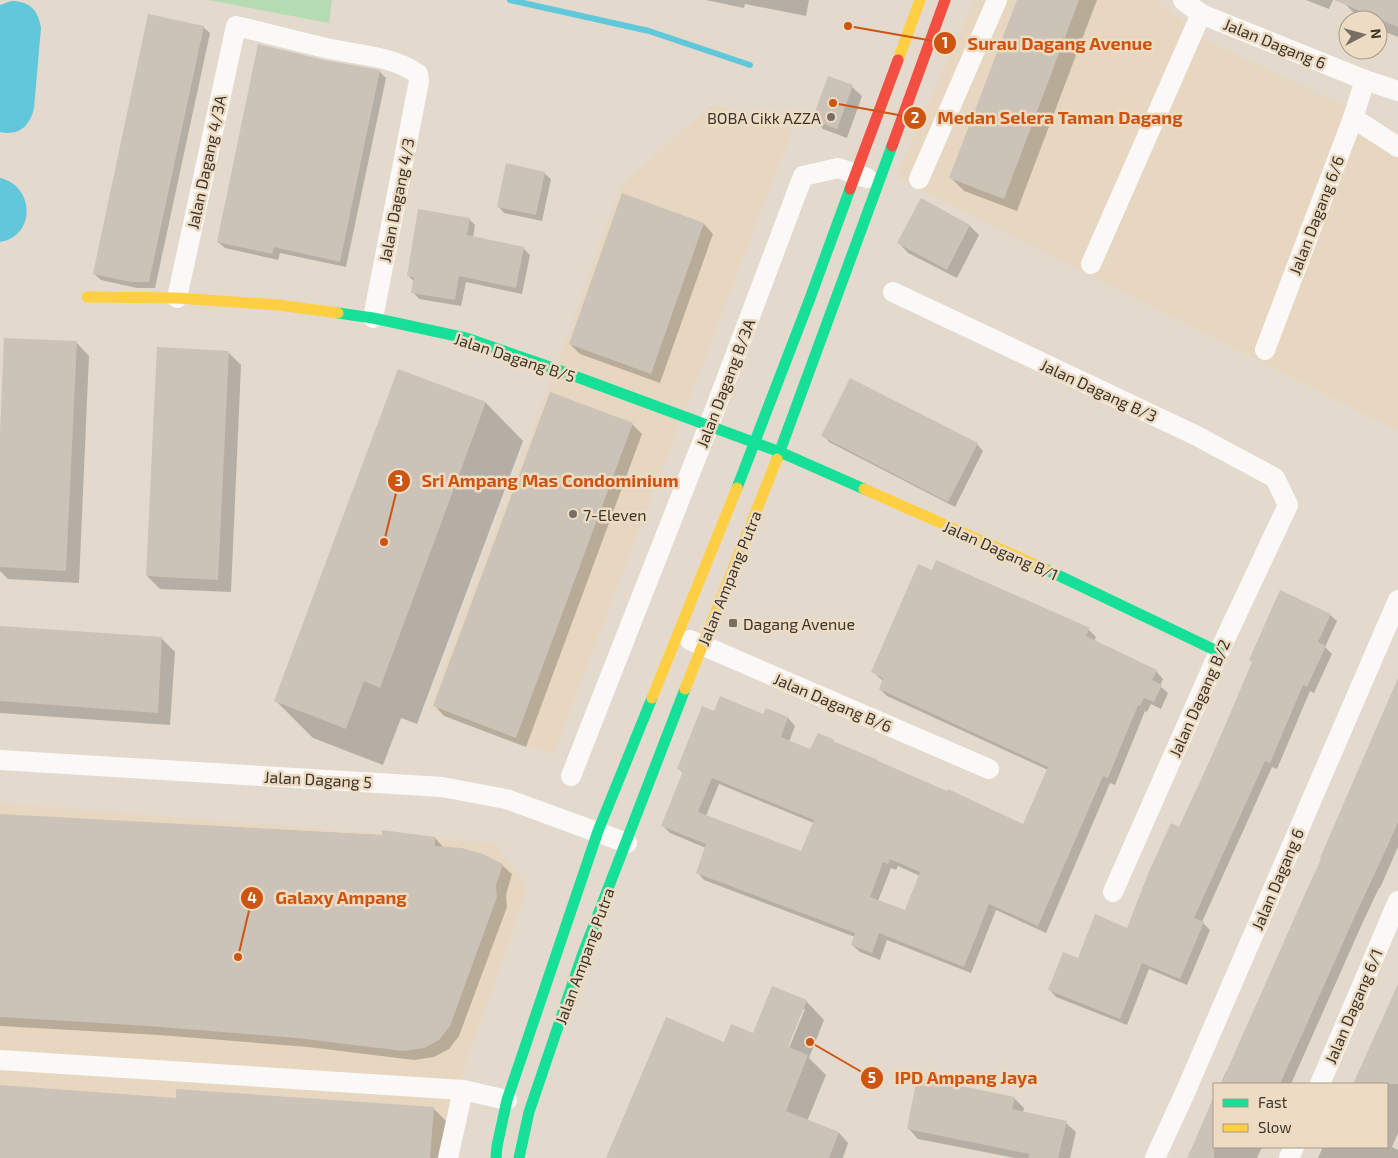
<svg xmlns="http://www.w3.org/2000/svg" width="1398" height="1158" font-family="'Exo 2',sans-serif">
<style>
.built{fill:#e7d7c0}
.green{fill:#b5dbb3}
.water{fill:#61c7da}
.shadow{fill:#0003;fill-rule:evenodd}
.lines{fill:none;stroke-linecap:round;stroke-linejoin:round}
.stream{stroke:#61c7da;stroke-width:6}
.building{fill:#cbc2b8;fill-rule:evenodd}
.street{stroke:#fbf9f8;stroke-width:20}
.fast{stroke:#16e098;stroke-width:11}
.slow{stroke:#ffcf43;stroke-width:11}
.jam{stroke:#f24e42;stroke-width:11}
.poi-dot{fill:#776f64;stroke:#eddcc3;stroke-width:2}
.labels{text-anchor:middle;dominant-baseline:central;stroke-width:5;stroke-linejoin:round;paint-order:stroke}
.street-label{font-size:16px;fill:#3d362c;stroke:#eddcc3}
.poi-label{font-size:16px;fill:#3d362c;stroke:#eddcc3;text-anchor:start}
.leader{fill:none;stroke:#ce5411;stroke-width:2}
.callout-dot{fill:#ce5411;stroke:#eddcc3;stroke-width:2}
.mark-label{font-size:15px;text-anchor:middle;font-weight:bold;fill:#fff}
.callout-label{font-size:18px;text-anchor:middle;font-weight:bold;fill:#ce5411;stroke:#eddcc3;stroke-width:5;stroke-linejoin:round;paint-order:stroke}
</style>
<rect width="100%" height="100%" fill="#e3dacd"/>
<g class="built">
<polygon points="974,0 1156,0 1208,41 1388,126 1398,133 1398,431 896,177"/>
<polygon points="713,104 792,131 553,755 429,709 559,359 620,186"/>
<polygon points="0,803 495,843 528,888 454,1097 440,1158 0,1158"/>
</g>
<polygon class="green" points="208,0 332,0 329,23"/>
<g class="water">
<path d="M11,1C30,1 38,10 41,28L34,108C30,126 19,136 0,132V5Z"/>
<path d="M0,178C35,186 36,236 0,242Z"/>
</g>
<g class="shadow">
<polygon points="706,0 809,0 806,16 745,4 744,8"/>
<polygon points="1019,0 1097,0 1017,211 964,191 951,178"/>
<polygon points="1306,0 1333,0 1329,9"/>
<polygon points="1346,0 1398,0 1398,37 1378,29 1378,20 1361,20 1345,4"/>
<polygon points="203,27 210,33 155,288 137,288 101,280 94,274"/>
<polygon points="323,61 380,72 386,78 346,267 280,253 278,260 225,248 218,242"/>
<polygon points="852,87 862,96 847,138 823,129 814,119"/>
<polygon points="544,173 551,179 542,221 504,213 498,206"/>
<polygon points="922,200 970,226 979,235 957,278 908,253 899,243"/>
<polygon points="469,219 475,225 473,238 524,249 530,255 522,294 466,282 461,306 419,299 413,292 414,282 408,275"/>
<polygon points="704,224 713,234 660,383 580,354 570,344"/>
<polygon points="76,342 89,356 79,583 8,579 0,571 0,461"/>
<polygon points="228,352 241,365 231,592 160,589 147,576"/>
<polygon points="399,370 486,403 523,441 417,724 401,718 383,765 313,738 276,701"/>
<polygon points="632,424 642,434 526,747 444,716 435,706"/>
<polygon points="823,435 977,444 983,451 955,507 829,442"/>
<polygon points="1330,615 1337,621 1325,647 1332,654 1314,693 1310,691 1277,769 1272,767 1202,922 1210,930 1187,985 1149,969 1127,1025 1056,997 1050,990 1078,960 1128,929 1180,829 1253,663"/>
<polygon points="0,627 162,639 175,652 170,725 0,713"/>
<path d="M1089,630L1096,637L1094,641L1156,671L1163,679L1160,686L1168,693L1161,709L1151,704L1147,712L1145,711L1115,785L1110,783L1046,933L996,910L971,973L887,940L880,960L860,952L852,945L855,937L704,880L697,872L706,848L670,833L663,826L683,773L679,769L715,713L764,716L766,710L788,718L795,726L789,742L811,751L833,740L836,744L1023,826L1048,770L887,696L880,689L883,681L873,672ZM719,784L814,823L801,853L706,816ZM898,866L920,876L906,912L878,901L891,868L896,870Z"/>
<polygon points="1398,681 1398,847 1380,888 1379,888 1362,924 1291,1084 1221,1084 1226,1071 1228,1072 1307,895"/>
<polygon points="0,815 435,838 444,848 502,865 512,874 506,895 507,907 459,1036 449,1049 434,1057 414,1060 308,1047 159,1035 0,1026"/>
<polygon points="1398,985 1398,1133 1392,1147 1398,1150 1398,1158 1318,1158 1323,1147 1387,1147 1387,1084 1355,1084"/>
<path d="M806,1001L824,1020L809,1058L826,1075L792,1158H608L724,1044L754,1034ZM802,1009H805L787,1053L785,1052Z"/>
<polygon points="0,1087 177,1099 433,1108 446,1121 444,1158 0,1158"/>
<polygon points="1014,1098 1024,1108 1023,1113 1066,1123 1076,1132 1070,1158 1015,1158 918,1139 909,1129"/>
<polygon points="1214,1099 1214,1147 1262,1147 1257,1158 1189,1158"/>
<polygon points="815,1124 839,1133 848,1143 843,1158 802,1158"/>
</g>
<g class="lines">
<polyline class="stream" points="510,0 649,31 750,65"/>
</g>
<g class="building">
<polygon points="1017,0 1079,0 1004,199 949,178"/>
<polygon points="1334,0 1398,0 1398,27"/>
<polygon points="148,14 204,26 149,282 130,282 93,274"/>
<polygon points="258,44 324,60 380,70 340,262 274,247 272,254 217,242"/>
<polygon points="828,76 853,85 837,129 812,120"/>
<polygon points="506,163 545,172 536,215 497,207"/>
<polygon points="622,193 704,223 651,374 569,344"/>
<polygon points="921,198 970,225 947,270 897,243"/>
<polygon points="418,209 470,218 467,235 524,247 516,288 459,276 455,300 411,293 414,277 407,276"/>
<polygon points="4,338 77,341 66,571 0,567 0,433"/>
<polygon points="157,347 229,351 218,580 146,576"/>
<polygon points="398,369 486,402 380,688 364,681 346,729 274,701"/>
<polygon points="850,378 978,443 948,502 821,436"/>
<polygon points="550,392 633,423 516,738 433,706"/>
<path d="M936,560L1090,628L1086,636L1157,670L1152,680L1162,685L1154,702L1144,698L1140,706L1138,705L1108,778L1103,776L1038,926L989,904L964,967L879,933L872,953L851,945L855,933L696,873L706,844L661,826L683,771L677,769L702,706L714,711L720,696L763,714L766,708L788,717L781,737L810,749L818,733L833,739V741L878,760V761L947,791L948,789L1023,824L1048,767L879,689L883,678L871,672L918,564L932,570ZM712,778L814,820L801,851L698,812ZM890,859L920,872L905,910L870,897L883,862L888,864Z"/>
<polygon points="1280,590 1331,614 1318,642 1326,646 1307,687 1303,685 1270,763 1265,761 1194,918 1204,922 1180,979 1142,963 1120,1019 1048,990 1063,952 1078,958 1095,914 1127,928 1148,874 1171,823 1179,827 1216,747 1252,662 1249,660"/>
<polygon points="0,626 162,637 158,713 0,701"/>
<polygon points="1398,678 1398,822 1388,845 1355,916 1280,1084 1221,1084 1305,894 1321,859 1320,858"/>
<polygon points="0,814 382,835 382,830 435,837 435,846 462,848 483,854 503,864 496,885 497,897 450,1026 439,1040 424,1048 403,1051 297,1038 149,1026 0,1017"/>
<polygon points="1398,984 1398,1084 1353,1084 1376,1033"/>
<polygon points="772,986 807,1000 788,1047 808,1055 786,1111 839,1132 829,1158 606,1158 666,1017 724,1042 731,1024 753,1033"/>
<polygon points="917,1077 1015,1097 1012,1109 1067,1121 1058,1158 1028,1158 1029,1154 907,1129"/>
<polygon points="0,1085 176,1098 176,1089 434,1107 430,1158 0,1158"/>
<polygon points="1214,1096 1214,1158 1187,1158 1194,1143"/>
</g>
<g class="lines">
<g class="street">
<polyline points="1183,0 1201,14 1365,80 1398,91"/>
<polyline points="1353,118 1398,147"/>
<polyline points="919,179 997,0"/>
<polyline points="1091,264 1201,14"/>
<polyline points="893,292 1195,435 1275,478 1288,505 1219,652 1113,892"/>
<path d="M177,298L236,26C266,33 296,41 326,48C356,55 391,55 418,74L419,81L373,318"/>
<polyline points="1265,350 1353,118 1365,80"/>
<polyline points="690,640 989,769"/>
<polyline points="0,760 442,787 506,799 627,843"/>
<polyline points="571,776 709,425 803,176 838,168 867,178"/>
<polyline points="0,1060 463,1090 507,1100"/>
<polyline points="1320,1084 1398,901"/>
<polyline points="448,1158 463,1090"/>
<polyline points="1155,1158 1184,1095 1398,600"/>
<polyline points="1289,1158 1294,1147"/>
</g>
<g class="fast">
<polyline points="338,313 373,318 466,338 550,367 780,452 864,489"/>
<polyline points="777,459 892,146"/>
<polyline points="737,488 809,301 850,189"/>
<polyline points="1045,569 1219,652"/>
<polyline points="496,1158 497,1146 507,1100 598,831 652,698"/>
<polyline points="519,1158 529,1112 582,956 685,689"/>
</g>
<g class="slow">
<polyline points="898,60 920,0"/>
<polyline points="87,297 177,298 278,305 338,313"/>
<polyline points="864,489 1045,569"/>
<polyline points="685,689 777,459"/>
<polyline points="652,698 737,488"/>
</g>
<g class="jam">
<polyline points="892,146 945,0"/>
<polyline points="850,189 898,60"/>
</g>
</g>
<g class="poi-dot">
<circle cx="831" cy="117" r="5"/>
<circle cx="573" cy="514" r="5"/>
<rect x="728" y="618" width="10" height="10" rx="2.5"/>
</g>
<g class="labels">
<g class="street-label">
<text transform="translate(1275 43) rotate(22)">Jalan Dagang 6</text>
<text transform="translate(206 162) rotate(-78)">Jalan Dagang 4/3A</text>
<text transform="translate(396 200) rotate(-79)">Jalan Dagang 4/3</text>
<text transform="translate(1316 215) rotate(-69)">Jalan Dagang 6/6</text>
<text transform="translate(515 357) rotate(18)">Jalan Dagang B/5</text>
<text transform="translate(725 383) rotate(-69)">Jalan Dagang B/3A</text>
<text transform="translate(1099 390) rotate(25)">Jalan Dagang B/3</text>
<text transform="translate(1001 550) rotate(24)">Jalan Dagang B/1</text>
<text transform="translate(729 578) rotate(-68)">Jalan Ampang Putra</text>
<text transform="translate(1199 698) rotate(-66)">Jalan Dagang B/2</text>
<text transform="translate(833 702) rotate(23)">Jalan Dagang B/6</text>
<text transform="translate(318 779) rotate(3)">Jalan Dagang 5</text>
<text transform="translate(1277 879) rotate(-67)">Jalan Dagang 6</text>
<text transform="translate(584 956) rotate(-70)">Jalan Ampang Putra</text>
<text transform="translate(1353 1006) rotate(-67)">Jalan Dagang 6/1</text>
</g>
<g class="poi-label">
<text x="821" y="117" text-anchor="end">BOBA Cikk AZZA</text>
<text x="583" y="514">7-Eleven</text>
<text x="743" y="623">Dagang Avenue</text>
</g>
</g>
<path class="leader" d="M848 26L945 43M833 103L915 118M384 542L399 481M238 957L252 898M810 1042L872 1078"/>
<g class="callout-dot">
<circle cx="848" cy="26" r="5"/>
<circle cx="833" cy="103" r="5"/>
<circle cx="384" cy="542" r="5"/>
<circle cx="238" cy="957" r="5"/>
<circle cx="810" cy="1042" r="5"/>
<circle cx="945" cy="43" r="12"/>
<circle cx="915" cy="118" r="12"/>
<circle cx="399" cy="481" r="12"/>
<circle cx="252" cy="898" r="12"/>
<circle cx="872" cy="1078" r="12"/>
</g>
<g class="mark-label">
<text x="945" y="48">1</text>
<text x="915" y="123">2</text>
<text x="399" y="486">3</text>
<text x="252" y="903">4</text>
<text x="872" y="1083">5</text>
</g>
<g class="callout-label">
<text x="1060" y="50">Surau Dagang Avenue</text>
<text x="1060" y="124">Medan Selera Taman Dagang</text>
<text x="550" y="487">Sri Ampang Mas Condominium</text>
<text x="341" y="904">Galaxy Ampang</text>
<text x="966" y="1084">IPD Ampang Jaya</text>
</g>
<rect x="1213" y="1083" width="175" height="65" fill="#eddcc3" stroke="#a79a87"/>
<rect x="1223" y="1099" width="25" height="8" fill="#16e098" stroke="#a79a87"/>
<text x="1258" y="1108" font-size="15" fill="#3d362c">Fast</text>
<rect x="1223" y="1124" width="25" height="8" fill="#ffcf43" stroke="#a79a87"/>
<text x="1258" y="1133" font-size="15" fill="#3d362c">Slow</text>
<g transform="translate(1363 35) rotate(84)"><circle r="24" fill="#eddcc3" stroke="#a79a87"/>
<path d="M0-4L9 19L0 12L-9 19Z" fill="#776f64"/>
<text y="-8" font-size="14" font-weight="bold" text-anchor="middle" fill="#3d362c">N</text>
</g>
</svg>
